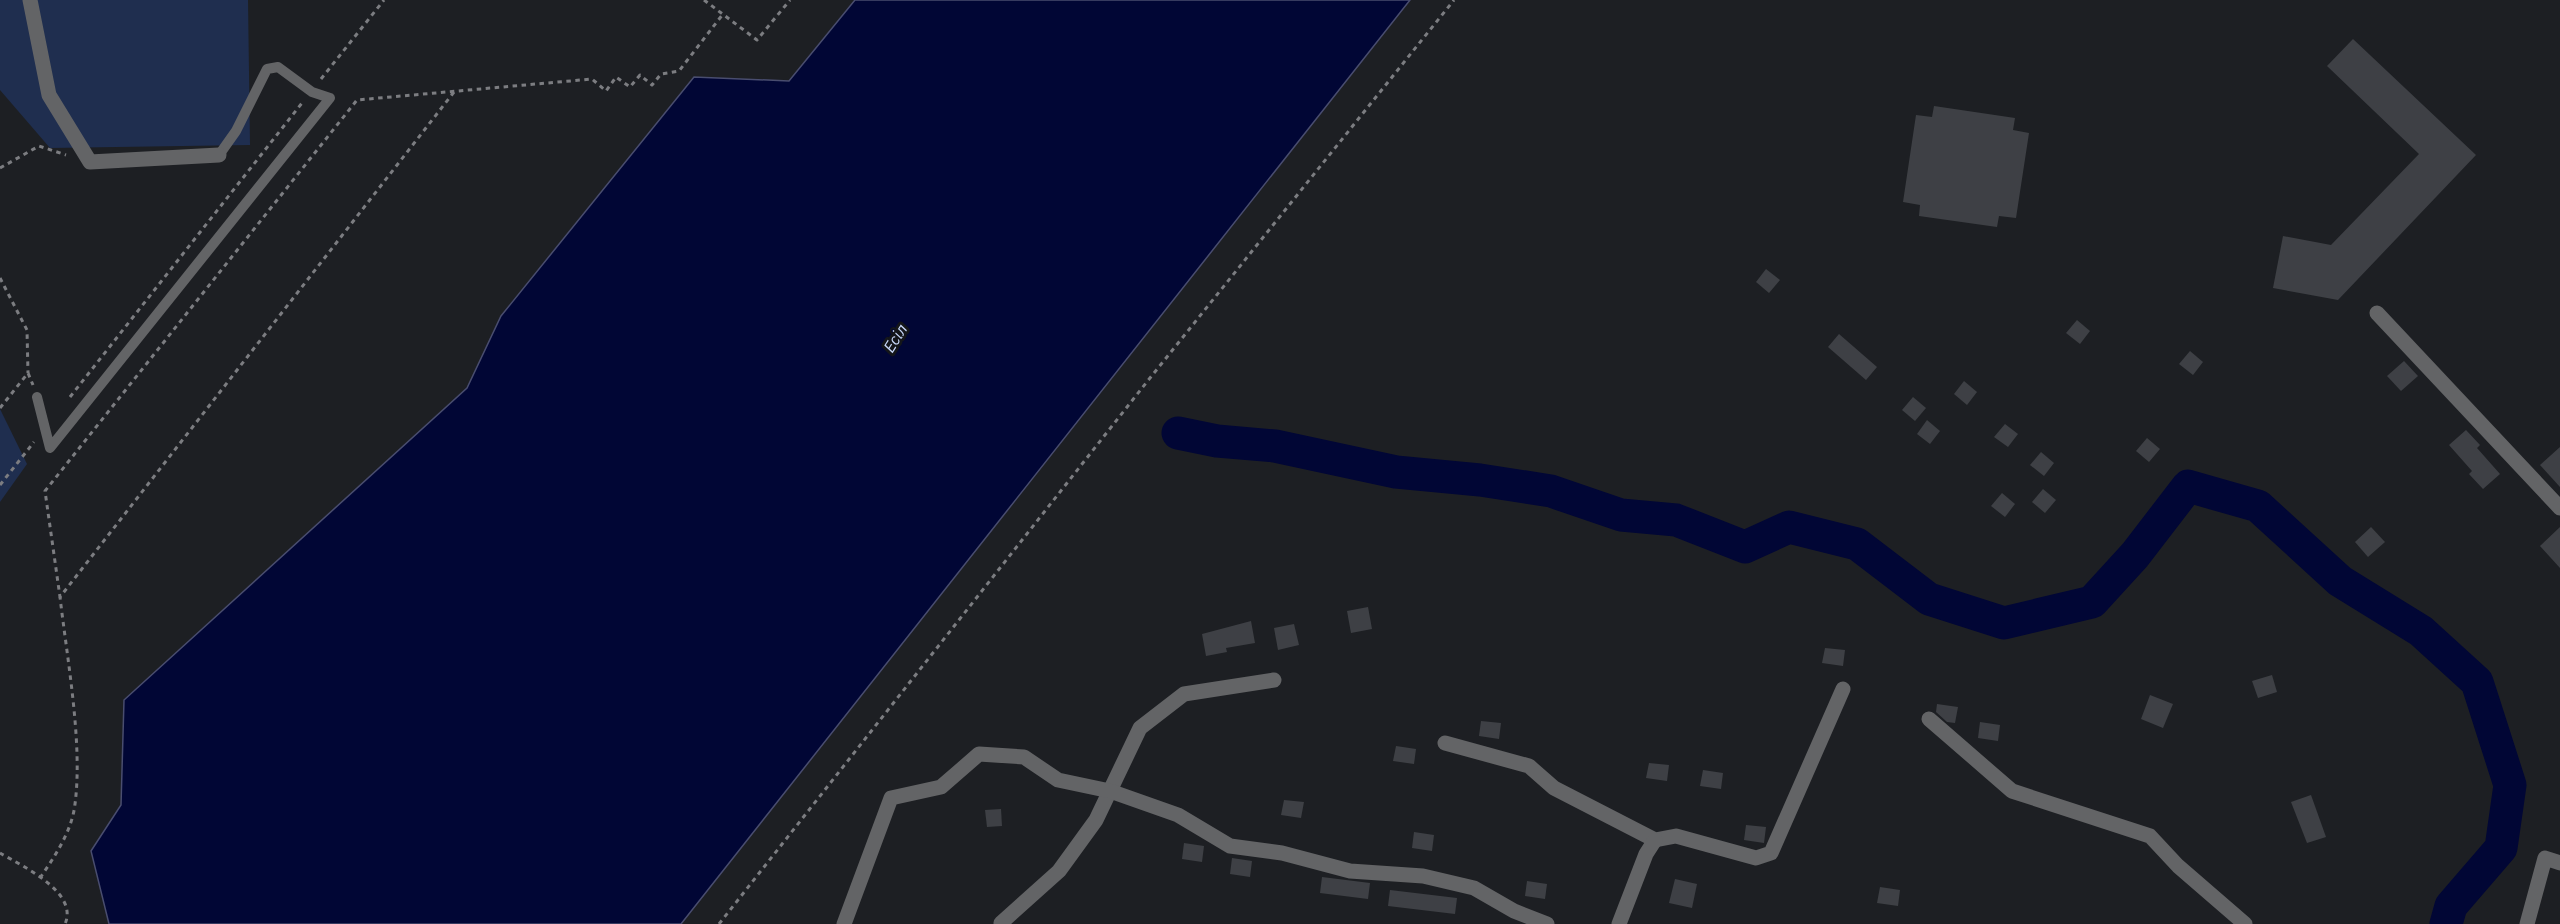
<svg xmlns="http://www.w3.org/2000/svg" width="2560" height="924" font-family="'IBM Plex Sans',sans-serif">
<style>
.green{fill:#1f2e4f}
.water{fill:#010635;stroke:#494d6f;stroke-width:1.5}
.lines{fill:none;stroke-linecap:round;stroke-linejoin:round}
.river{stroke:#010635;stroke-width:33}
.building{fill:#3e4045}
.path{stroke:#7c7d81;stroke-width:3;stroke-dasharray:4.5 4.5;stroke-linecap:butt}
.service{stroke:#636466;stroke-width:10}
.minor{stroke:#636466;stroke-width:15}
.labels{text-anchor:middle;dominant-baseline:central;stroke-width:6;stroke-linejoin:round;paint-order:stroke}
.water-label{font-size:16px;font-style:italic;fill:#c6d6f7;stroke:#14161a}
</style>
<rect width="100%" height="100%" fill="#1d1f23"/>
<g class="green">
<polygon points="0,0 248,0 250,145 50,148 0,90"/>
<polygon points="0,409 27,464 0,502"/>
</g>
<polygon class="water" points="855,0 1410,0 681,924 109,924 91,851 121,805 124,700 467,388 501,316 694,77 789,81"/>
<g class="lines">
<polyline class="river" points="1178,433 1217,441 1275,446 1396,472 1480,480 1551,491 1621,515 1676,520 1745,547 1789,527 1857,544 1929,599 2004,623 2092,602 2135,555 2188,486 2258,506 2340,581 2421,631 2477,682 2510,785 2501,848 2451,906 2446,924"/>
</g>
<g class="building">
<polygon points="2353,39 2476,155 2338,300 2273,288 2283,236 2331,245 2419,154 2327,66"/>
<polygon points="1934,106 2015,118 2013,130 2029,133 2016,218 1999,216 1997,227 1919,216 1920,205 1903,202 1916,115 1932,117"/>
<polygon points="1766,269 1780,280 1769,293 1756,282"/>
<polygon points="2077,320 2090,331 2080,344 2066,333"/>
<polygon points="1839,334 1877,367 1866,380 1828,347"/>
<polygon points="2190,351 2203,362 2193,375 2179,364"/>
<polygon points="2404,361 2418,376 2401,391 2387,376"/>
<polygon points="1964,381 1977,392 1967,405 1954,394"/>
<polygon points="1913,397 1926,408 1915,421 1902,410"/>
<polygon points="1927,420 1940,431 1930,444 1917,434"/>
<polygon points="2005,424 2018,434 2008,447 1994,437"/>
<polygon points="2466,430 2480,445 2477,448 2500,474 2483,489 2469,474 2472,471 2449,445"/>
<polygon points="2147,438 2160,449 2149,462 2136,451"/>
<polygon points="2560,447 2560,487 2540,465"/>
<polygon points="2041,452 2054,463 2044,476 2030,465"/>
<polygon points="2043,489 2056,500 2045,513 2032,502"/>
<polygon points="2002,493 2015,504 2005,517 1991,506"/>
<polygon points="2371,527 2385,542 2368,557 2355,542"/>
<polygon points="2560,527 2560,568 2540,546"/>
<polygon points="1368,607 1372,629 1351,633 1347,611"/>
<polygon points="1251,621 1255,643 1226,648 1227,652 1206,656 1202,634"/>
<polygon points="1294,624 1299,645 1278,650 1274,628"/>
<polygon points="1825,648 1845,650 1843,666 1822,663"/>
<polygon points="2272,675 2277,692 2258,698 2252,681"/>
<polygon points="2150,695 2173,704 2163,728 2141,719"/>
<polygon points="1937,704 1958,707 1955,723 1947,722 1936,712"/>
<polygon points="1481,721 1501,723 1499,739 1479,736"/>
<polygon points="1980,722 2000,725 1998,741 1978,738"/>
<polygon points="1396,746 1416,749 1414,764 1393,761"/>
<polygon points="1649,763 1669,765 1667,781 1646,778"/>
<polygon points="1703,770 1723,773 1721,789 1700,786"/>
<polygon points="2311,795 2326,837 2307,843 2291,802"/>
<polygon points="1284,800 1304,802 1301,818 1281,815"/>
<polygon points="1001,809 1002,826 987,827 985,810"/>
<polygon points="1746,825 1766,827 1764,843 1744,840"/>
<polygon points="1414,832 1434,835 1432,851 1412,848"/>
<polygon points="1184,843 1204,846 1202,862 1182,859"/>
<polygon points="1232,858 1252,861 1250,877 1230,874"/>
<polygon points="1322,877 1370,883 1368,899 1320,893"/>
<polygon points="1675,879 1697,884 1692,908 1669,903"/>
<polygon points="1527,881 1547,884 1545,899 1525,896"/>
<polygon points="1880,887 1900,890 1898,906 1877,903"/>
<polygon points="1390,890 1457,898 1455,914 1388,906"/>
</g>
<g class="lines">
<g class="path">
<polyline points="704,0 757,40 790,0"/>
<polyline points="321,79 384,0"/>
<polyline points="454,92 60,597 45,491 357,100 592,79 606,91 616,77 630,87 640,75 652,85 661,74 679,71 723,14"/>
<polyline points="0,168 39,146 66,155"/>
<polyline points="0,278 27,330 28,373"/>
<polyline points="70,397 302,103"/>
<polyline points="0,408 28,373 33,385"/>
<polyline points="0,485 34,442"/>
<path d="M0,853C22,866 79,892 65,924"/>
<path d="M40,878C55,856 72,831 75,804C83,744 67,658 60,597"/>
<polyline points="719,924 1146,383 1454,0"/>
</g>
<polyline class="service" points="37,397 50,448 330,98 312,92 278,67 267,69 236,131 219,155"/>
<g class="minor">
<polyline points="30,0 49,95 90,162 219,155"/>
<polyline points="2377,313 2560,508"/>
<polyline points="1929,719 2012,791 2150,836 2178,866 2245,924"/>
<polyline points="1445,743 1529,766 1554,788 1655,840 1676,836 1756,858 1771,853 1843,689"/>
<polyline points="1001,923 1059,871 1096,820 1140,728 1184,694 1274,680"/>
<polyline points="844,924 891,798 941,787 979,754 1024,757 1058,780 1110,791 1178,815 1230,846 1282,853 1350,871 1423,876 1474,888 1514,911 1547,924"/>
<polyline points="1619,924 1646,854 1655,840"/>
<polyline points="2527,924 2545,858 2560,863"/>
</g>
</g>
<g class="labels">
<g class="water-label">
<text transform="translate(895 338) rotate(-58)">Есіл</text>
</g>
</g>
</svg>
